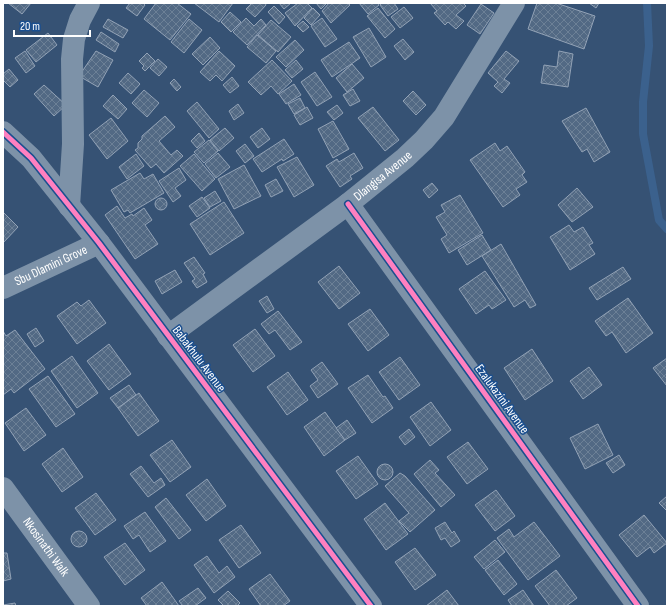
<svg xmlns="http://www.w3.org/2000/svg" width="670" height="609" font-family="'Sofia Sans Condensed',sans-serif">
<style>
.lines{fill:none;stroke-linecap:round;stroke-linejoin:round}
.stream{stroke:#3b618d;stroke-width:8}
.building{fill:url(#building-cross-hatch);stroke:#92a2b6}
.minor{stroke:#7d92a8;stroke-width:22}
.cycleway-casing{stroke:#1b4f8f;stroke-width:8}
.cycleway{stroke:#ff80c0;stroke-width:5}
.labels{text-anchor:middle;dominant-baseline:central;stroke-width:3;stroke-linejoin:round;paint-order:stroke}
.street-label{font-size:13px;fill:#fff;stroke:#1b4f8f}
</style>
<defs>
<pattern id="building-cross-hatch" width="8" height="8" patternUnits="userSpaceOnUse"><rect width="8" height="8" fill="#526984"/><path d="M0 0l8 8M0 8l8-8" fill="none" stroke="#6c8096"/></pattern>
</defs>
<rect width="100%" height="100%" fill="#365274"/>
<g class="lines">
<polyline class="stream" points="647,3 649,46 643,102 643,134 659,220 667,229"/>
</g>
<g class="building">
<polygon points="8,3 31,3 22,14"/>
<polygon points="130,3 143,3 145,5 137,16 126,8"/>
<polygon points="156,3 177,3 191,14 170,40 144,19"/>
<polygon points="194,3 233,3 219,22"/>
<polygon points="252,3 265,3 266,5 255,17 246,9"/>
<polygon points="279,3 291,3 284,9"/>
<polygon points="298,3 307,3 312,8 295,26 285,13"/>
<polygon points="316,3 327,3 321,9"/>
<polygon points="329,3 348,3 350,5 331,23 322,11"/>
<polygon points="359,3 378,3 379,5 368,14"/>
<polygon points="382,3 394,3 398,9 388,16 380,5"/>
<polygon points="430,3 463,3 466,6 456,15 464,21 456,29 448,22 445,25 434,13 437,11"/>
<polygon points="537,3 556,3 595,16 584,49 528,29"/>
<polygon points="589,3 599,3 596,8"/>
<polygon points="481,4 494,13 480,34 467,25"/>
<polygon points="274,6 285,17 279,24 268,12"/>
<polygon points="404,7 413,18 400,28 391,17"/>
<polygon points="313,8 320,15 311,25 304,18"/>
<polygon points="378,8 395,29 385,38 367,16"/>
<polygon points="230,12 241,22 231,32 221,22"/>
<polygon points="246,18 254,26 261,19 266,25 247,45 233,32"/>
<polygon points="322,18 337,39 325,47 311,26"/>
<polygon points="108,19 128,30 123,38 103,27"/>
<polygon points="189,19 202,30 184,53 171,42"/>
<polygon points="271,20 291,37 278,52 258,35"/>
<polygon points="303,21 309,27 303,32 297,26"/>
<polygon points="369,28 386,57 371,67 353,37"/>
<polygon points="101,32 119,44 115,52 96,40"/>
<polygon points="48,33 57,45 36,62 26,50"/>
<polygon points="257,35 276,51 266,63 247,47"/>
<polygon points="210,37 220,48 203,65 192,54"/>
<polygon points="403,39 414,52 405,60 394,46"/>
<polygon points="295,40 304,50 286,67 276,57"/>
<polygon points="349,42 360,58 332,77 321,60"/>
<polygon points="25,51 35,66 26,73 15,58"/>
<polygon points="96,51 113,60 98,87 79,76"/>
<polygon points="219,51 235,66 222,81 216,75 210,81 200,72"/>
<polygon points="506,51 519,61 504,79 510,83 502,93 494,86 498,82 488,73"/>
<polygon points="559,51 573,54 568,87 541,83 544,65 557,67"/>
<polygon points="147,53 155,61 145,71 142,68 144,66 139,61"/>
<polygon points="158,59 167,67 159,76 150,68"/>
<polygon points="272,60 292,81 278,94 271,86 261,95 248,82"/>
<polygon points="296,60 303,69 292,78 285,70"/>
<polygon points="352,64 364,78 347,92 336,78"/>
<polygon points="9,69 18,80 10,87 3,80 3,74"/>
<polygon points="315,72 332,97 317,106 301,82"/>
<polygon points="128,73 140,84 131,94 119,83"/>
<polygon points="232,77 239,86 230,93 223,85"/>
<polygon points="174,79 181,87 177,91 170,83"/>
<polygon points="294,84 301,95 286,104 279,94"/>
<polygon points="44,85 66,105 54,116 34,94"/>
<polygon points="353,89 360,101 350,106 343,95"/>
<polygon points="144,90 159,103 147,117 132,103"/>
<polygon points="413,91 426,105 416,115 403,101"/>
<polygon points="113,95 127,109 118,119 103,106"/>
<polygon points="300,98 305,108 294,114 288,104"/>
<polygon points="197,102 219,129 209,138 187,111"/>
<polygon points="238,104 244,113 234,120 229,111"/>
<polygon points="337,105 343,113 334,120 327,112"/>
<polygon points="307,107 313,118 300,125 294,115"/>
<polygon points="373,107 399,140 385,151 358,118"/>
<polygon points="586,108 610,152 594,162 587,149 582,152 562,121"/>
<polygon points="165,116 175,127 159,141 171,155 177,150 183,156 164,173 156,164 151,168 135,150 138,148 138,143 142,139 142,136"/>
<polygon points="111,118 128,141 107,159 89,135"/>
<polygon points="333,121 349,149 333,158 318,129"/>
<polygon points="225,128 234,138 219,151 210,140"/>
<polygon points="262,128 270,139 258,148 250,137"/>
<polygon points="199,133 205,141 197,148 191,141"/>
<polygon points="284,139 294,154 283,161 282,159 262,172 253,159"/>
<polygon points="209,140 218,151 204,163 194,152"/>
<polygon points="495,143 500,151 507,146 525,172 522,175 527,182 516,189 520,195 503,207 470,160"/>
<polygon points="245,144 254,156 245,163 236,151"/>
<polygon points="218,153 230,167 216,178 205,164"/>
<polygon points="354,153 363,168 350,176 352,179 340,187 326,166 337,159 339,162"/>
<polygon points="136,154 144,166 127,179 119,167"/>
<polygon points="194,154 215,179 202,191 180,166"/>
<polygon points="297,157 314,185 294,197 277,167"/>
<polygon points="244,165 261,196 234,209 218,179"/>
<polygon points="179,168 186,180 175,188 181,196 173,202 159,181"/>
<polygon points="140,173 144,179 153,174 164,193 130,213 128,210 124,212 111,190"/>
<polygon points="276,179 283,191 271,197 265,185"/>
<polygon points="432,183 438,190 429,198 423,190"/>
<polygon points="577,188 593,207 572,222 558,205"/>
<polygon points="215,191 221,201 210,207 204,198"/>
<polygon points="460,195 483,233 449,253 441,239 447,235 436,217 445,212 441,205"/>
<polygon points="202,197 210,208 197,217 189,206"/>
<circle cx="161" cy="204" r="6"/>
<polygon points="224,202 244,233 210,255 190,224"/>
<polygon points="117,206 125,218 132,214 133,216 144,208 152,220 145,225 158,244 135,259 105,215"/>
<polygon points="3,212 18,227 3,243"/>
<polygon points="569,225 574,232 583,227 593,243 589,245 595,254 570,270 550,237"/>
<polygon points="482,235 491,250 467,265 458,250"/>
<polygon points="501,244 536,305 530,308 525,300 514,307 482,256"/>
<polygon points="194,257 205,273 203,274 207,282 197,288 192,281 195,279 184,263"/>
<polygon points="339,266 360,293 339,309 318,282"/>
<polygon points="623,267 631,279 597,300 589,288"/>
<polygon points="175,270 182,282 162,294 155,281"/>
<polygon points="485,271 506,300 492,309 489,305 476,314 459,289"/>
<polygon points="267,296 274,309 267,313 259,301"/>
<polygon points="628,298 653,333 626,353 612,332 606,336 595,321"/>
<polygon points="89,300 106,323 77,344 57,316 77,302 81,306"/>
<polygon points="370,309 389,335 368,351 348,324"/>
<polygon points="278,311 302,342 290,350 275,330 269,334 261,324"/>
<polygon points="36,328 44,341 35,347 27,334"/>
<polygon points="255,329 275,356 253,372 233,345"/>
<polygon points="15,330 45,369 14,393 11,389 3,395 3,331 6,336"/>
<polygon points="109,344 131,374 109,390 87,361"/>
<polygon points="532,349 553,381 525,400 504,368"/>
<polygon points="72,356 98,393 77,408 51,371"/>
<polygon points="400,357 420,385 399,400 379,372"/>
<polygon points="667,358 667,386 653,368"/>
<polygon points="322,362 338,384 318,398 310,386 318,380 311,370"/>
<polygon points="589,367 602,385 583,399 570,381"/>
<polygon points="288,372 308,400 287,415 267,387"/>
<polygon points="368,375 383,397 385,396 393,408 372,423 348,388"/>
<polygon points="48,376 75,414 56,427 29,389"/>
<polygon points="129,385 136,395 118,408 110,398"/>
<polygon points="139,393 159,421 138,436 118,408"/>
<polygon points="431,402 451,430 430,446 410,417"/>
<polygon points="26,408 46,435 24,451 5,423"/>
<polygon points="325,412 345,440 324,456 304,427"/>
<polygon points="347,420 356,433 345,440 336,428"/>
<polygon points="598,424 613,455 585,469 570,438"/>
<polygon points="409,429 415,437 405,445 399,437"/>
<polygon points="172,440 191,467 170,482 150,455"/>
<polygon points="468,442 488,469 467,484 447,457"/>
<polygon points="63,448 83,477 62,492 42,464"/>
<polygon points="619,455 625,465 613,473 606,463"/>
<polygon points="358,456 378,484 356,499 336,471"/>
<polygon points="430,460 439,470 435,473 455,495 441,507 414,474"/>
<circle cx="385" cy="472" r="8"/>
<polygon points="141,466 154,483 161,478 165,485 148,497 130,474"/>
<polygon points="400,473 405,476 435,510 410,532 399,521 409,513 385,486"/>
<polygon points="207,479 226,506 206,521 186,495"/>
<polygon points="496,490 515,516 495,531 475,505"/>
<polygon points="96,493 116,520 95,535 75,508"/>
<polygon points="667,496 667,511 659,503"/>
<polygon points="166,498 191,530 179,539 155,507"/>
<polygon points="385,503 408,534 386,550 364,519"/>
<polygon points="145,512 166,541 150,552 139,535 133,539 124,526"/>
<polygon points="644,515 667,543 654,553 650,547 637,557 619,535"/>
<polygon points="445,522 452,533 454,531 460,541 451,547 445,538 441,540 435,528"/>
<polygon points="534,522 560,556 528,580 497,538 509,529 514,537"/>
<polygon points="241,525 261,553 239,568 219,540"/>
<circle cx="79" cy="539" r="8"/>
<polygon points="495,540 505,552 484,569 474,557"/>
<polygon points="125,543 145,570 125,585 104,557"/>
<polygon points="415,548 436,575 415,590 395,562"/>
<polygon points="3,553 7,553 11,579 3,581"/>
<polygon points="207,556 219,573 227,566 235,577 214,593 194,565"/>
<polygon points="498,560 517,584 504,595 485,570"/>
<polygon points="556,570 577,598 566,606 550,606 535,586"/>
<polygon points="270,574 290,601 283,606 261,606 249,589"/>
<polygon points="162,582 179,606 147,606 141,598"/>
<polygon points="198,588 206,598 195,606 183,606 179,601"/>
<polygon points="447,590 459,606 426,606"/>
<polygon points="523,590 534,606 512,606 508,600"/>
<polygon points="228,591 240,603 237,606 224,606 218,600"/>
<polygon points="15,603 16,606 3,606 3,605"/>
</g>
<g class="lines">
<g class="minor">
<polyline points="3,132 31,158 99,243 371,606"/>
<polyline points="348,204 638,606"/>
<polyline points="69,206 73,144 72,59 74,39 80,20 89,3"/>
<path id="s1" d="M3,288L99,243"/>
<path id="s2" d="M168,336L348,204L405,158L424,140L444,117L514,3"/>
<path id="s3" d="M3,488L89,606"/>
</g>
<g class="cycleway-casing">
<g id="cycleway">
<polyline points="3,132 31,158 99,243 371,606"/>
<polyline points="348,204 638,606"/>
</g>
</g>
<use href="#cycleway" class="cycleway"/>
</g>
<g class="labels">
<g class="street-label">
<text stroke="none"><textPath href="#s2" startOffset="268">Dlangisa Avenue</textPath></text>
<text stroke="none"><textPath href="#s1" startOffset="53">Sbu Dlamini Grove</textPath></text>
<text transform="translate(199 359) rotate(53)">Babakhulu Avenue</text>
<text transform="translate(502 399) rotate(54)">Ezalukazini Avenue</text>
<text stroke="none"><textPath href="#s3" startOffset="73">Nkosinathi Walk</textPath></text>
</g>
</g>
<rect width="670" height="609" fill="none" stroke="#ffffff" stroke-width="8"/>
<path d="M14 30v6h76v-6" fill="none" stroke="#ffffff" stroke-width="2"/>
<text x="20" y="30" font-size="12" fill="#ffffff" stroke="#1b4f8f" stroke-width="3" paint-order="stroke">20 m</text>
</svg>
